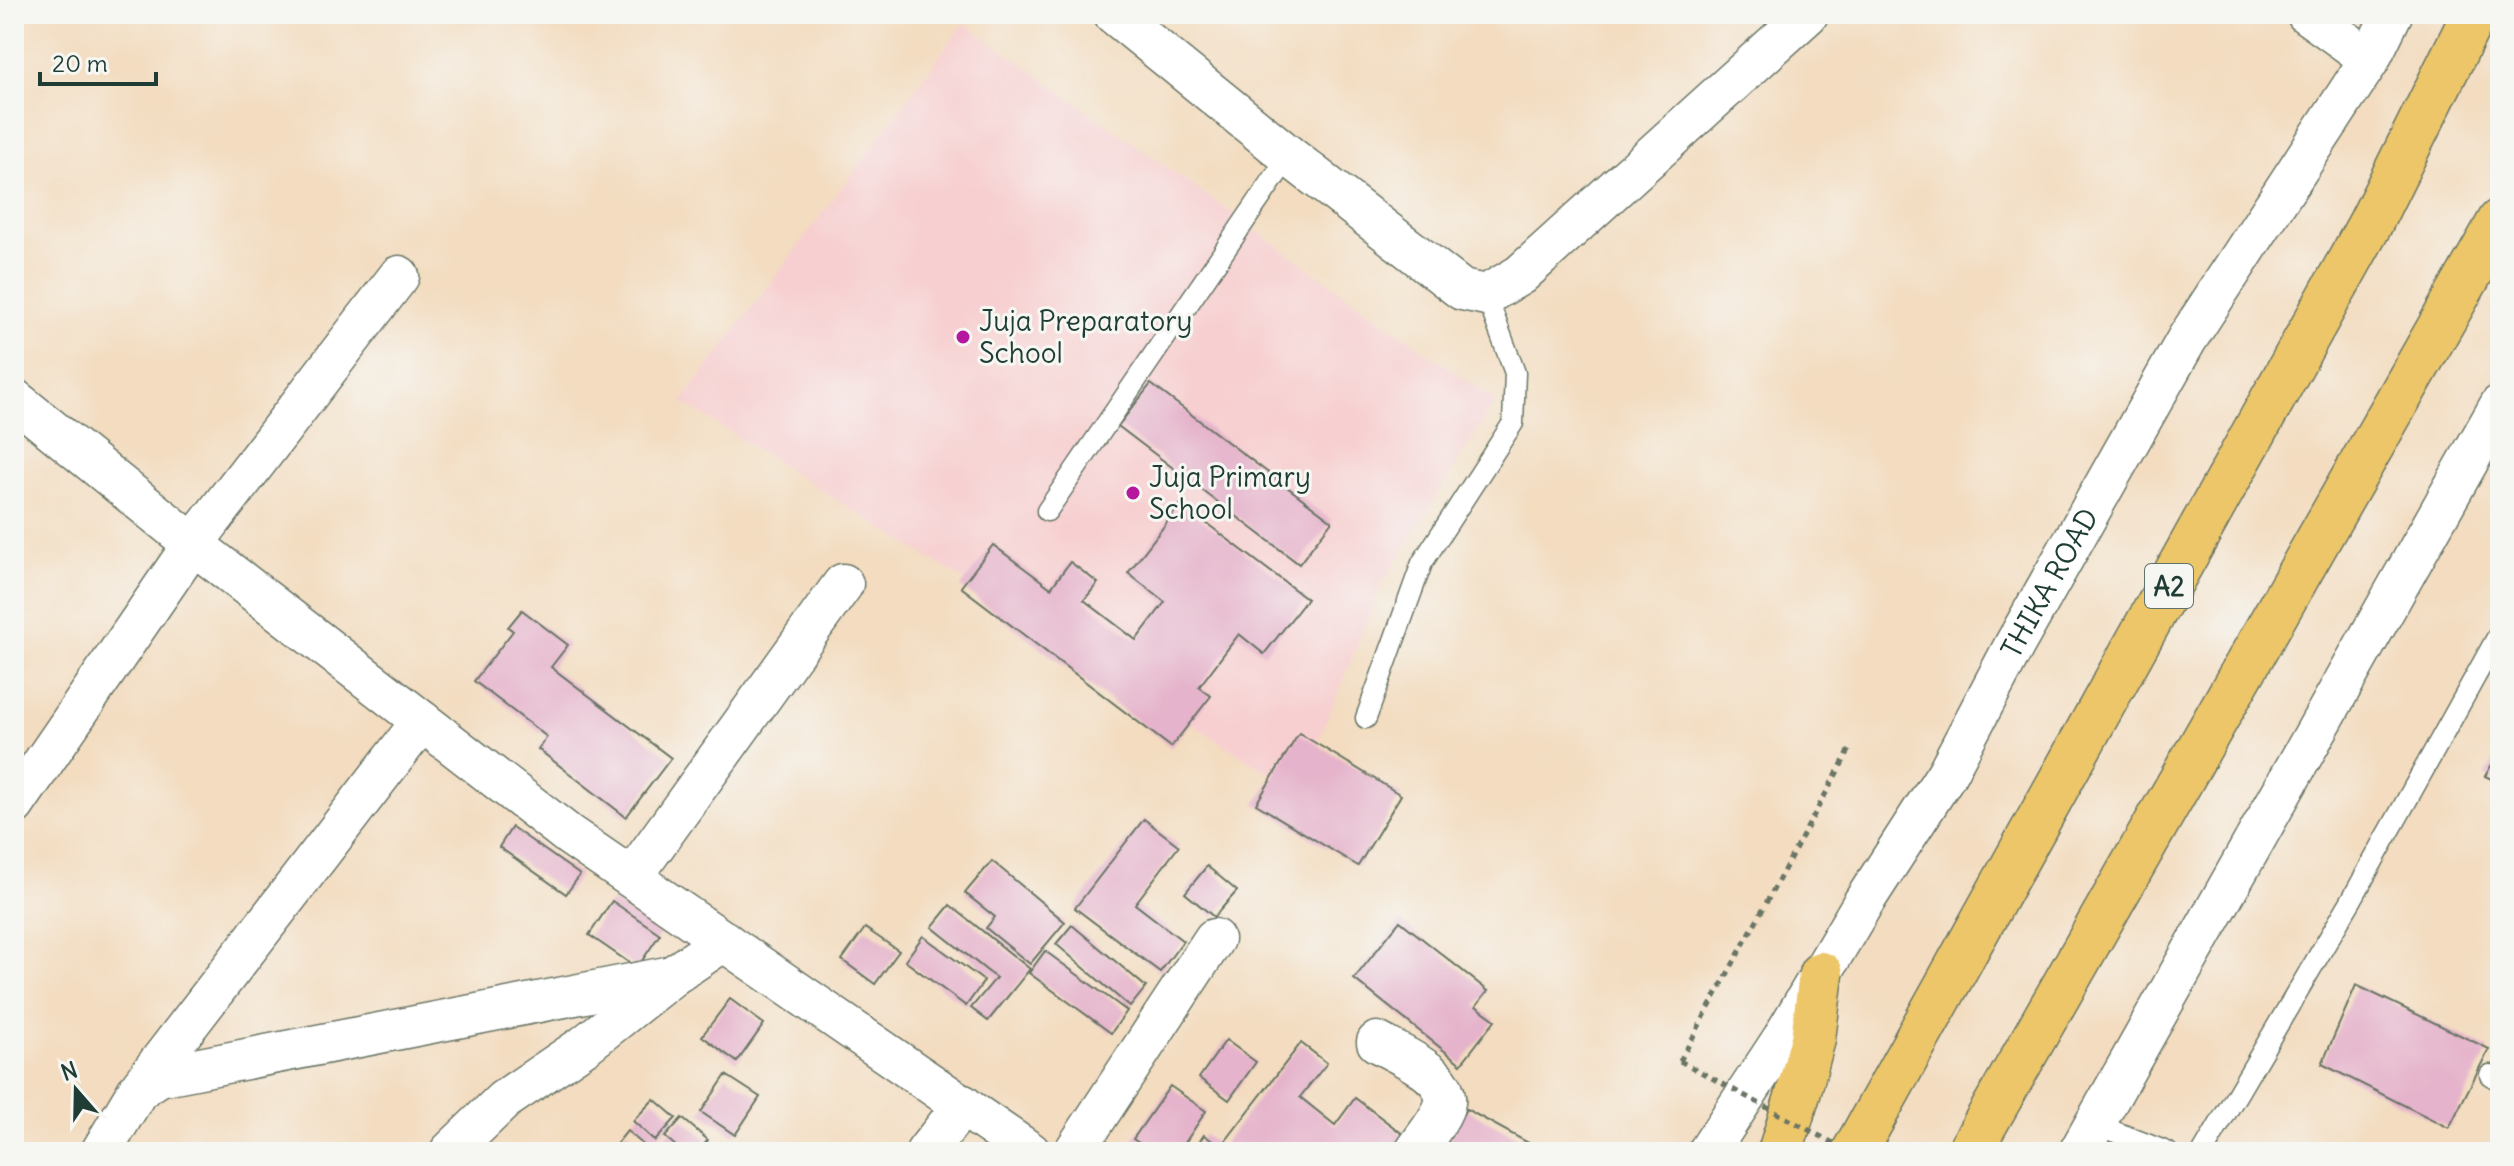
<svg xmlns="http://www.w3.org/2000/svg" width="2514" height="1166" font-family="Delius,sans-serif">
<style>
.built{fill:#f7cfd0}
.building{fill:#e5b3cb}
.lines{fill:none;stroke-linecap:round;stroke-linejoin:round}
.lane-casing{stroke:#697565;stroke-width:23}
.street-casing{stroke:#697565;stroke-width:43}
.highway-casing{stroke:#697565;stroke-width:47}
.path{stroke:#697565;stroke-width:5;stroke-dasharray:6 6;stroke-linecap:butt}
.lane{stroke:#fff;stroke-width:20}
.street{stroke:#fff;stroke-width:40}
.highway{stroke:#ecc669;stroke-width:44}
.path-bridge{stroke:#697565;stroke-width:5;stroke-dasharray:6 6;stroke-linecap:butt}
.poi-dot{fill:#b5179e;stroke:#f6f6f2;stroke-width:3}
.labels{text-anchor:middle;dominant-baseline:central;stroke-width:6;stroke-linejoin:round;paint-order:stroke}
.shield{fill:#f6f6f2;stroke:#60746d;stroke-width:2}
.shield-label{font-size:26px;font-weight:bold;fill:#1f3d34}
.poi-label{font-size:28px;fill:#1f3d34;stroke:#f6f6f2;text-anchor:start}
.street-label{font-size:28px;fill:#1f3d34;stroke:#f6f6f2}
</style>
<rect width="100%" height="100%" fill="#f6f6f2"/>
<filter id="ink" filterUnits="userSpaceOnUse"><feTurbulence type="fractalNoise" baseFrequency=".0125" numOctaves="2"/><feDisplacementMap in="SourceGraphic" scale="16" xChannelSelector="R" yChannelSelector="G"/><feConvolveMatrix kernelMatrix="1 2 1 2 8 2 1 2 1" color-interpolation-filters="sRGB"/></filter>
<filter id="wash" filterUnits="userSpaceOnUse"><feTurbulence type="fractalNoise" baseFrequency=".006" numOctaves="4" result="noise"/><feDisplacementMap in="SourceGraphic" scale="32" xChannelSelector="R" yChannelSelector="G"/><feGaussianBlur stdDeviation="1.8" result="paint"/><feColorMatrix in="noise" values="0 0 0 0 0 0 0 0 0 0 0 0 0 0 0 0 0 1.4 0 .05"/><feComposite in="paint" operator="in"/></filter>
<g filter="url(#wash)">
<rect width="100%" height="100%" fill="#f3dcbf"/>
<polygon class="built" points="964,23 1496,401 1382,584 1298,791 682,402"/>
<g id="blocks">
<g class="building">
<polygon points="1151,384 1332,521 1299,564 1118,426"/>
<polygon points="1181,504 1307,599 1264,654 1239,634 1199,687 1211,696 1171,747 961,587 993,545 1051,588 1070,562 1098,583 1084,600 1136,640 1165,602 1128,573"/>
<polygon points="522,610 568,645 551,667 671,758 626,817 538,749 547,737 474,681 513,631 508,627"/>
<polygon points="1299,733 1401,795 1358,866 1256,804"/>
<polygon points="2500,751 2500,783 2485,776"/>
<polygon points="1144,819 1179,846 1135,904 1183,941 1160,972 1075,908"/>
<polygon points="512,827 580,875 566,894 499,847"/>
<polygon points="992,861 1065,922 1030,964 986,928 995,917 965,893"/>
<polygon points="1207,866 1237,891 1214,917 1185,893"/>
<polygon points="612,901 660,934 637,968 589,935"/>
<polygon points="950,905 1030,969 988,1021 971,1008 996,978 932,927"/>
<polygon points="1400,921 1488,991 1476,1006 1495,1020 1461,1064 1354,979"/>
<polygon points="1072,925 1146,987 1130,1007 1056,944"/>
<polygon points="865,928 899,951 875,984 842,960"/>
<polygon points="923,936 984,981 966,1006 905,961"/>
<polygon points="1045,951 1127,1011 1111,1033 1029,973"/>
<polygon points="2356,985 2489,1049 2449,1128 2322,1064"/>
<polygon points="730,999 764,1024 737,1062 702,1036"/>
<polygon points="1226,1040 1256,1062 1229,1100 1199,1078"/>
<polygon points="1301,1043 1327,1063 1300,1097 1335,1125 1355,1098 1404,1135 1391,1152 1236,1152 1224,1143"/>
<polygon points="726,1075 760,1097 735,1135 701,1112"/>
<polygon points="1170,1086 1206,1111 1179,1152 1152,1152 1133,1139"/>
<polygon points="654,1099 676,1118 655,1141 633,1121"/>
<polygon points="1466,1109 1545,1152 1442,1152"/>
<polygon points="682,1118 708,1140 698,1152 683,1152 665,1137"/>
<polygon points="627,1131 652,1152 610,1152"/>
<polygon points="1204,1135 1228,1152 1192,1152"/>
</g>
</g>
</g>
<g filter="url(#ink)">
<use href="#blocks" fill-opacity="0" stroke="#697565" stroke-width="2"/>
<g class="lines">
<g class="lane-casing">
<g id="lane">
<polyline points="1047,511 1289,156"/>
<polyline points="1366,718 1422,563 1513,423 1515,373 1486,295"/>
<polyline points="2490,1075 2500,1081"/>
<polyline points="2095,1124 2167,1152"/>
<polyline points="2203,1152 2352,899 2500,632"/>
</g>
</g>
<g class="street-casing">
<g id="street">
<polyline points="1114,14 1289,156 1462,290 1486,295 1520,275 1808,14"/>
<polyline points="2307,14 2370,59"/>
<polyline points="14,399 193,544 569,835 1030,1152"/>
<polyline points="14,805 193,544 399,276"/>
<polyline points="632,877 843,584"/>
<path d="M1377,1042C1398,1054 1457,1077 1443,1109C1437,1124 1424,1138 1415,1152"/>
<polyline points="141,1086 422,721"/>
<polyline points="101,1152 138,1090 159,1076 672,976"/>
<polyline points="450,1152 504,1100 585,1045 672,976 724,941"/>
<polyline points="926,1152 963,1105"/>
<polyline points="1074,1152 1214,939"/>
<path id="s1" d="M1708,1152L1783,1038L1863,903L1947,773L2015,644L2187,339L2370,59L2392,14"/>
<polyline points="2079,1152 2500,405"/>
</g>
</g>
<g class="highway-casing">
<g id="highway">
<polyline points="1780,1152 1799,1091 1813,1039 1821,974"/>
<polyline points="1854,1152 2370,224 2474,14"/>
<polyline points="1969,1152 2500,221"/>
</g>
</g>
<polyline class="path" points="1680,1061 1850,749"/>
<use href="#lane" class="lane"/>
<use href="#street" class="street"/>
<use href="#highway" class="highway"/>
<polyline class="path-bridge" points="1680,1061 1850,1152"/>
</g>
</g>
<g class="poi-dot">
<circle cx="963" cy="337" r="8"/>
<circle cx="1133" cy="493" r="8"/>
</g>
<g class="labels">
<rect class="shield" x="2145" y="564" width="48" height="44" rx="6"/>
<g class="shield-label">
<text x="2169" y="586">A2</text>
</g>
<g class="poi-label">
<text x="979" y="321">Juja Preparatory<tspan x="979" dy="32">School</tspan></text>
<text x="1149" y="477">Juja Primary<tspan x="1149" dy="32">School</tspan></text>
</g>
<g class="street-label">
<text stroke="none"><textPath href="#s1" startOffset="664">THIKA ROAD</textPath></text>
</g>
</g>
<rect width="2514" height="1166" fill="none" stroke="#f6f6f2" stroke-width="48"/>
<g transform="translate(76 1090) rotate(340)" stroke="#f6f6f2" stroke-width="6" paint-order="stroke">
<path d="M0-6L14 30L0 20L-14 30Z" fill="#1f3d34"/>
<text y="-12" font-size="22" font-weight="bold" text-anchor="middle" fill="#1f3d34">N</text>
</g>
<path d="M40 72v12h116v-12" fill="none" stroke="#1f3d34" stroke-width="4"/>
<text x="52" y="72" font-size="24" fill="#1f3d34" stroke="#f6f6f2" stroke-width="6" paint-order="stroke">20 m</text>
</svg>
